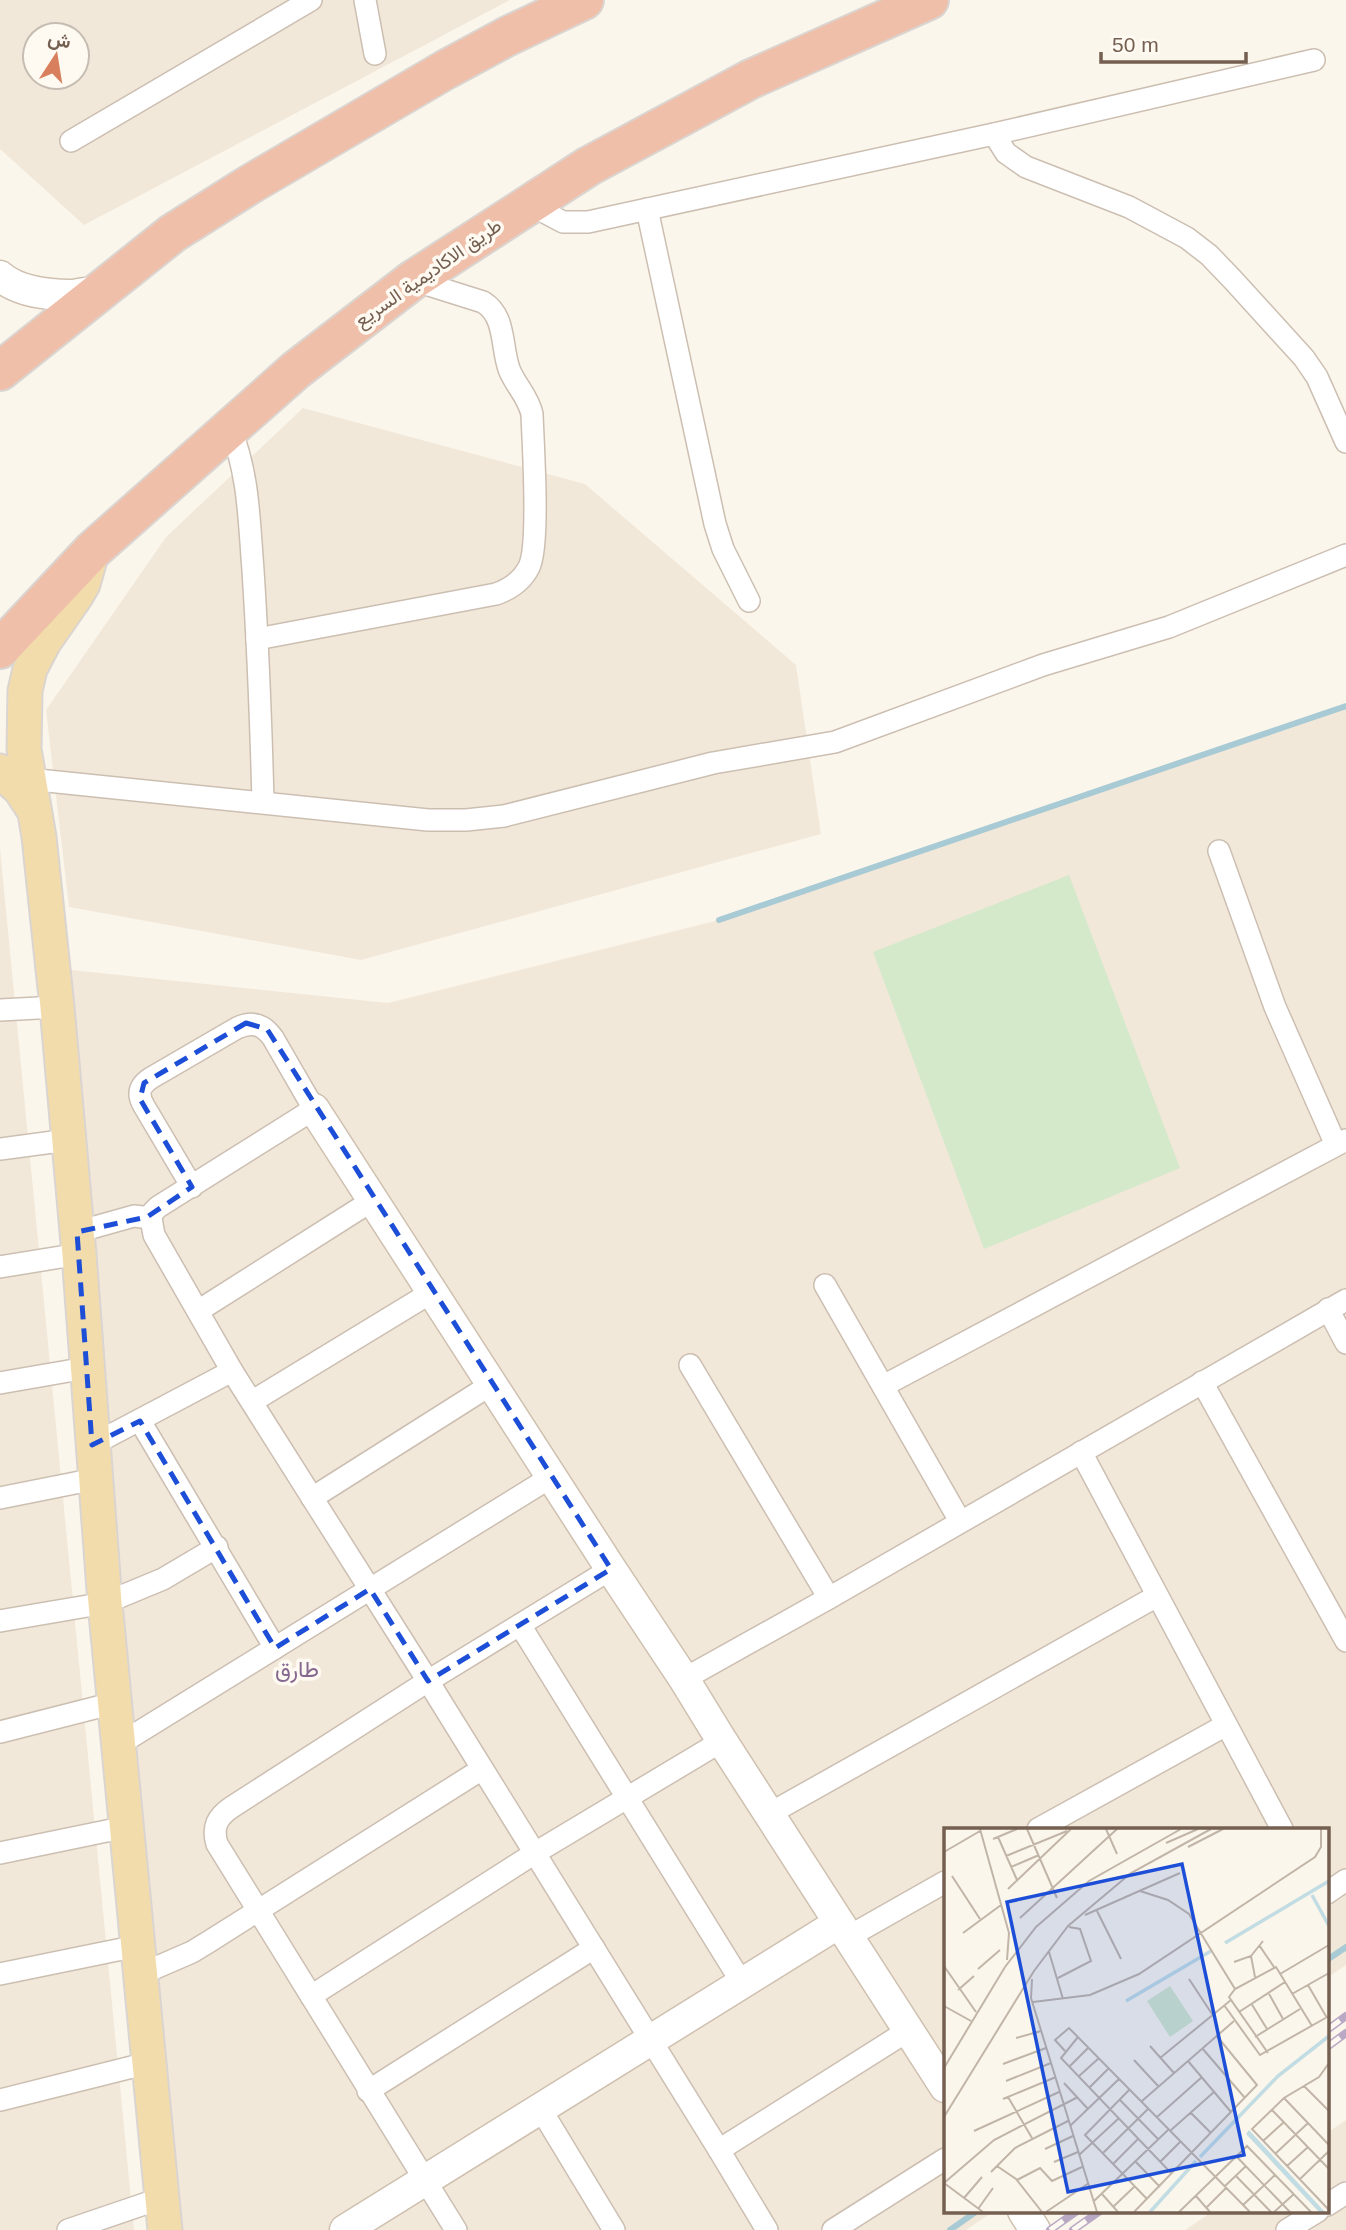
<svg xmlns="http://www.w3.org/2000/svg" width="1346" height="2230" font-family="Arial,Vazirmatn,sans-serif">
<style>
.residential{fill:#f2e8da;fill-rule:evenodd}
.green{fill:#d4e8ca}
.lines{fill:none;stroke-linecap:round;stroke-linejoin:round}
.stream{stroke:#a8cad4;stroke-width:6}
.street-casing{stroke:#ccbfb2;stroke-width:24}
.secondary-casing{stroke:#cfc0af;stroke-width:33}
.primary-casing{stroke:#dbd5d2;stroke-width:37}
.highway-casing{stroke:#dbd5d2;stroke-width:42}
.street{stroke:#fff;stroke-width:21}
.secondary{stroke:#fff;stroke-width:30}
.primary{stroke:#f3dcab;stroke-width:33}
.highway{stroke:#efbfa9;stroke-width:38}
.rail-casing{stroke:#baa9c5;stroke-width:8}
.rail{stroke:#fefaf2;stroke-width:5;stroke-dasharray:16;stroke-linecap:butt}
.marked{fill:none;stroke:#1d4ed8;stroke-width:5;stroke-dasharray:14 9;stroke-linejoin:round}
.labels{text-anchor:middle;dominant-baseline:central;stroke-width:7;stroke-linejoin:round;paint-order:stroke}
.street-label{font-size:19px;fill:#745f50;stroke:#fefaf2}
.quarter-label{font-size:23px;fill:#85688f;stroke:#fefaf2}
.inset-river{fill:none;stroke:#c1dce3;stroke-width:3.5}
.inset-road{fill:none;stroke:#c1b5a8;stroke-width:2}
.view{fill:#1d4ed8;fill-opacity:0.15;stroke:#1d4ed8;stroke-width:3.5}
.inset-edge{fill:none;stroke:#745f50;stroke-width:3.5}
</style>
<rect width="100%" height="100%" fill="#fbf6eb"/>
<g class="residential">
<path d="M0,0H510L84,225L0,149ZM35,35H77V77H35Z"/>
<polygon points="303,408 585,484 796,665 821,834 361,960 69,907 46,710 166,537"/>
<polygon points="1346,707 1346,1965 1327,1978 1327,1829 945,1829 945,2211 994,2211 966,2230 172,2230 62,969 388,1003 719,920"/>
<polygon points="0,848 134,2230 0,2230"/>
<polygon points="1346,2120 1346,2230 1185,2230 1213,2211 1327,2211 1327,2133"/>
</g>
<polygon class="green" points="1069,875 1180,1168 984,1249 873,952"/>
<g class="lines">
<g class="stream">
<polyline points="719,920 1346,706"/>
<polyline points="1327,1960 1346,1947"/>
<polyline points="950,2230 977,2211"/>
</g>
<g class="street-casing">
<g id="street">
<polyline points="365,0 375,54"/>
<polyline points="994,134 1006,153 1026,167 1129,207 1187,238 1209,255 1233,280 1304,358 1317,377 1346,442"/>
<polyline points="71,141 311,0"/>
<polyline points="529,204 563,222 588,222 994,134 1314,60"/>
<polyline points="647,209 715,524 723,549 749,601"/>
<path d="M230,428C249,474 249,521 253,570C258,648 261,725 263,802"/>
<path d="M257,639L496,594C510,589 522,581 529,567C540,545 533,444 532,414C528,396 515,385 509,369C501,346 506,316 483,302L413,280"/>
<polyline points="28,779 428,820 466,820 504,816 713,763 835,742 1043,665 1169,627 1346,555"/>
<polyline points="1219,851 1275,1007 1336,1145"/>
<polyline points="0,1010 57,1007"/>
<polyline points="0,1149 68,1140"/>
<path d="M192,1187L144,1106C137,1094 139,1086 151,1078L237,1028C252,1021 263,1024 273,1038L314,1109L158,1207L153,1212L151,1218L154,1235L232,1371L428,1681L719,2150L767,2230"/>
<polyline points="77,1232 134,1216 151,1218"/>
<polyline points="0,1267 79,1254"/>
<polyline points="825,1285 960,1521"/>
<polyline points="1328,1309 1346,1343"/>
<polyline points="198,1311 373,1200"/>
<polyline points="690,1365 829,1598"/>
<polyline points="1202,1382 1346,1641"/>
<polyline points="0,1383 86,1368"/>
<polyline points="883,1386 1346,1140"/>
<polyline points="253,1401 432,1292"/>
<polyline points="140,1421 275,1648"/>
<polyline points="92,1445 232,1371"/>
<polyline points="1081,1452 1282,1829"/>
<polyline points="0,1498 95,1479"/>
<polyline points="312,1498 492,1384"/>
<polyline points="0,1621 105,1603 163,1579 217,1547"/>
<polyline points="520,1625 742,1983"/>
<polyline points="684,1679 829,1598 1346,1300"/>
<polyline points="0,1732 114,1703"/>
<polyline points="118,1745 551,1477"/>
<polyline points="769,1814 1157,1596"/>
<polyline points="1038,1829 1226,1725"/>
<polyline points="0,1853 126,1827"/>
<polyline points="1327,1893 1346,1880"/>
<polyline points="848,1937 945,1882"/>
<polyline points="0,1974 137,1946"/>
<polyline points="139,1975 192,1952 210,1941 482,1769"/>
<polyline points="311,1996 535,1853 722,1741"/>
<polyline points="368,2091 594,1948"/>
<polyline points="0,2100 148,2063"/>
<polyline points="540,2108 614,2230"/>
<polyline points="719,2150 909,2030"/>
<polyline points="1327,2205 1346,2193"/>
<polyline points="68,2230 162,2198"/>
<path d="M456,2230L217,1844C212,1827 217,1817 232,1807L428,1681L611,1569"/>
<polyline points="833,2230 945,2159"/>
<polyline points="1287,2230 1318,2211"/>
</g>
</g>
<g class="secondary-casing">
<g id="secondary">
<path d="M0,276C17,291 47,295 70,295C79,295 88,291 98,292"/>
<polyline points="314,1109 611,1569 684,1679 722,1741 945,2087"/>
<polyline points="1023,2211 1035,2230"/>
<polyline points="345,2230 839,1923"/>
</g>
</g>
<g class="primary-casing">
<g id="primary">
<polyline points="92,552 83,584 76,596 44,642 30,669 25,691 24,749 39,837 57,1007 79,1254 105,1603 165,2230"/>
<polyline points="0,771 20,789 33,809"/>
</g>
</g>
<g class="highway-casing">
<g id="highway">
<polyline points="0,371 173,233 249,185 445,70 508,36 584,0"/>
<polyline points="0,649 93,550 296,370 413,280 589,166 751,79 929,0"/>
</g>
</g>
<use href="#street" class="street"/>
<use href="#secondary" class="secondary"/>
<use href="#primary" class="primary"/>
<use href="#highway" class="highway"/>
<g class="rail-casing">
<g id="rail">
<polyline points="1327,2030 1346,2016"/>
<polyline points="1327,2047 1346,2033"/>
<polyline points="1050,2230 1077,2211"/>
<polyline points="1073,2230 1100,2211"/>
</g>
</g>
<use href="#rail" class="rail"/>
</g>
<path class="marked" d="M246,1023L267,1029L611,1569L428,1681L370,1589L275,1648L140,1421L92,1445L77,1232L147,1217L192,1187L140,1099L144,1083Z"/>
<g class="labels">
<g class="street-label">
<text transform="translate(428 273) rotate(-35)">طريق الاكاديمية السريع</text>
</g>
<g class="quarter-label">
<text x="297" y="1669">طارق</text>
</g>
</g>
<g transform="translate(944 1828)">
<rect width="385" height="385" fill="#fbf6eb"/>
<path d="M226,158L249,193L226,209L203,173Z" fill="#d4e8ca"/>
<path d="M305,302L381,384H375L302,306Z" fill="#c1dce3"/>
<path class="inset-river" d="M368,67L385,98M281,115L385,53M182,173L267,123M256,329L334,248L385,208M206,384L252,333"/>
<path class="inset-road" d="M36,1L65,105L63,132M83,1L113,70M162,1L173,26M54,9L73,52M49,11L73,1M222,15L254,1M244,19L279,1M0,24L36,3M62,28L123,3M67,39L95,27M8,48L36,91M64,61L127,1M196,63L224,72L245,86L291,161M153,83L177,131M141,87L236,45M76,90L173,1M19,105L57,77M315,117L330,139M105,124L119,171M307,128L311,149M290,134L307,128L319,113M0,138L32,184M34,141L56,122M336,146L385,117M114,150L147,133L136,101L125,99M88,151L87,170L153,384M245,151L268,186M364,157L383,190M14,162L30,148M324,164L339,191M348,166L385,145M89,174L146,167L195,146L371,29L377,19V1M307,175L323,201M280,177L316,227L385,188M0,178L27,193M295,184L341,154M134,209L117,230L228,346M311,209L356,181M72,210L97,203M206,218L230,245M258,220L301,270M121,223L111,212L125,200L306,384M324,225L285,169L291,161L332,139L368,198M216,230L287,172M190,232L215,259M244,233L287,284M385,235L375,249L340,270L308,301L385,382M59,236L102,220M125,239L144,220M0,240L61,139L92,99L145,53L237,1M134,249L155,230M62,253L107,235M120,255L144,281M360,258L385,283M145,260L165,240M186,261L141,307L203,371M64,269L88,310M340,270L385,317M59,271L112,249M175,271L214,311M198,273L290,193M328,282L385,341M247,285L267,305M0,289L90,143L124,98L187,45L267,1M213,289L258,249M126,298L175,251M227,302L270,264M30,303L115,264M319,313L340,294M101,321L129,308M159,325L205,280M331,326L364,295M135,327L174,291M292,328L346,384M191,333L216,359M110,334L134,324M216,334L237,313M169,336L194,311M53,338L72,351L98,384M343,338L364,319M47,344L71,320L124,293M292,348L327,384M356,351L385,323M73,352L96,340L108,353L138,339M0,355L50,312L134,269M0,355L39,384M281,358L302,338M158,366L174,384M252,368L266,384M20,370L38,349M150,373L225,301M299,377L331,347M169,379L191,358M262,380L282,360M34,381L49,360M102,384L145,355M190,384L313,257L272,207M235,384L303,318L367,384M330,384L350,366"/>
<path class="view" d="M238,36L300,327L124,364L63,74Z"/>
<rect width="385" height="385" class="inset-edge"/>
</g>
<g transform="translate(56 56) rotate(12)"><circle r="33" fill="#fefaf2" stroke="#c7bcb1" stroke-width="2"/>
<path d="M0-5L12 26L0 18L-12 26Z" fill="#d8805d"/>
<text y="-10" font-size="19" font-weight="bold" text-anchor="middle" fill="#745f50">ش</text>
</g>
<path d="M1101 52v10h145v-10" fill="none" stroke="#745f50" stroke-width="3.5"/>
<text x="1112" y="52" font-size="21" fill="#745f50" stroke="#fefaf2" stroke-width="5" paint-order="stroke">50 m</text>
</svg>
